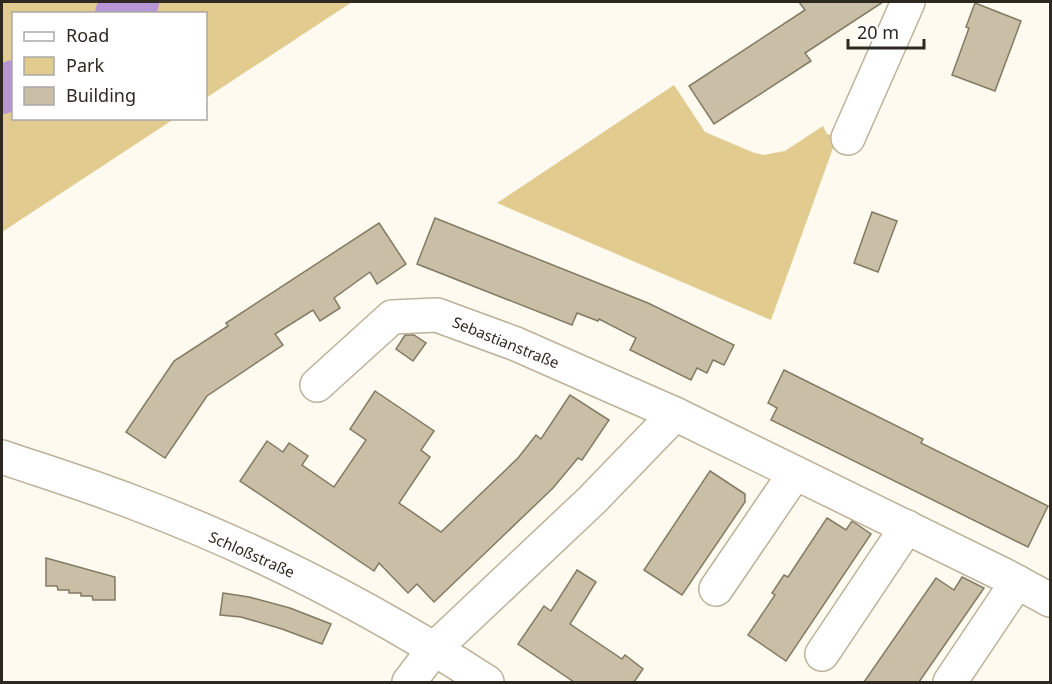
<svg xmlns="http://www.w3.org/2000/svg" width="1052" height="684" font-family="'Noto Sans',sans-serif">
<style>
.green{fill:#e2cb8f}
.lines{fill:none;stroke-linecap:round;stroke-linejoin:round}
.river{stroke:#b895d6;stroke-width:46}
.building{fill:#c9bfa6;stroke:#837a63;stroke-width:1.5}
.minor-casing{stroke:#bcb29a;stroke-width:36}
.minor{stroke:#fff;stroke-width:33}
.labels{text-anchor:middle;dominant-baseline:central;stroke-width:6;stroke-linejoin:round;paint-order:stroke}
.street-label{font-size:15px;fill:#2d2920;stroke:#fff}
</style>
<rect width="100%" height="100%" fill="#fefaef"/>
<g class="green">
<polygon points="2,2 352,2 206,98 206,14 14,14 14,118 174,119 2,232"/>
<polygon points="674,85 705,132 752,152 763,155 785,151 823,126 827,134 837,137 771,320 497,203"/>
</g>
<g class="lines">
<g class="river">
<polyline points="118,14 136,2"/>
<polyline points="2,91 14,83"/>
</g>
</g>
<g class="building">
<polygon points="799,2 883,2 805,53 811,61 714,124 689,86 805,10"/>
<polygon points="975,3 1021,21 995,91 952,75 969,28 966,27"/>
<polygon points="872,212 897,221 878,272 854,263"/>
<polygon points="435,218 648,303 734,345 724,365 713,360 707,373 697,368 691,380 630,350 636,338 599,319 598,321 577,313 572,325 417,264"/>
<polygon points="379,223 406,264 377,284 370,272 334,298 340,308 320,321 313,310 275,334 283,345 207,396 165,458 126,432 174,361 228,326 226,323"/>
<polygon points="405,335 414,335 426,343 413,361 396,349"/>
<polygon points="784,370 923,439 921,443 1048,506 1028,547 771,420 777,408 768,403"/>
<polygon points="375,391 434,431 421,450 430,457 399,503 441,532 518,458 536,435 541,439 570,395 609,420 582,460 578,458 553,488 434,602 417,584 408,593 379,563 374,571 240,481 267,441 283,452 289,443 308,456 302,465 334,487 366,440 350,429"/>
<polygon points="710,471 745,494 745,502 682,595 644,570"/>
<polygon points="827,518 846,530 852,521 871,534 786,661 748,635 775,595 772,593 784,575 788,577"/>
<polygon points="46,558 115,577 115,600 93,600 92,596 81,596 81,593 69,593 69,590 58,590 57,586 46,586"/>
<polygon points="577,570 596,582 570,624 622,659 625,655 643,669 634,682 574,682 518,644 544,606 551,611"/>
<polygon points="962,577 984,588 919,682 864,682 936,578 954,590"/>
<polygon points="223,593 249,597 290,608 331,624 322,644 282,629 241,617 220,615"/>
</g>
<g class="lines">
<g class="minor-casing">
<g id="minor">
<polyline points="848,138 908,2"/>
<polyline points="317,385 392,317 437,315 516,344 675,414 1004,575 1050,600"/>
<path d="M2,457C46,472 91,486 135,503C258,549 377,611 487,682"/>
<polyline points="716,589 795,473"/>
<polyline points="822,654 907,527"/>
<polyline points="409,682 435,648 592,500 675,414"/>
<polyline points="950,682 1017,582"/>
</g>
</g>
<use href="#minor" class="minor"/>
</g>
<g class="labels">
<g class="street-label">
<text transform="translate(506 342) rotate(22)">Sebastianstraße</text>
<text transform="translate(252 554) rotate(24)">Schloßstraße</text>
</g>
</g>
<rect width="1052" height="684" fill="none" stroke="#2d2920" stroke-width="6"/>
<rect x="12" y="12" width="195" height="108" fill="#ffffff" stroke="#aba9a6" stroke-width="1.5"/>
<rect x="24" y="32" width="30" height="9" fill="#ffffff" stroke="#aba9a6" stroke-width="1.5"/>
<text x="66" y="42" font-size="18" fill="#2d2920">Road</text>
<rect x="24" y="57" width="30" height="18" fill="#e2cb8f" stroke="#aba9a6" stroke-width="1.5"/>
<text x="66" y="72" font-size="18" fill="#2d2920">Park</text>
<rect x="24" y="87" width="30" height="18" fill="#c9bfa6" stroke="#aba9a6" stroke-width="1.5"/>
<text x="66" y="102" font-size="18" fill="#2d2920">Building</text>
<path d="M848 39v9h76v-9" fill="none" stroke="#2d2920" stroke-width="3"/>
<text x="857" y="39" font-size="18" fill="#2d2920" stroke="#ffffff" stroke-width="4.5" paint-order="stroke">20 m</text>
</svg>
